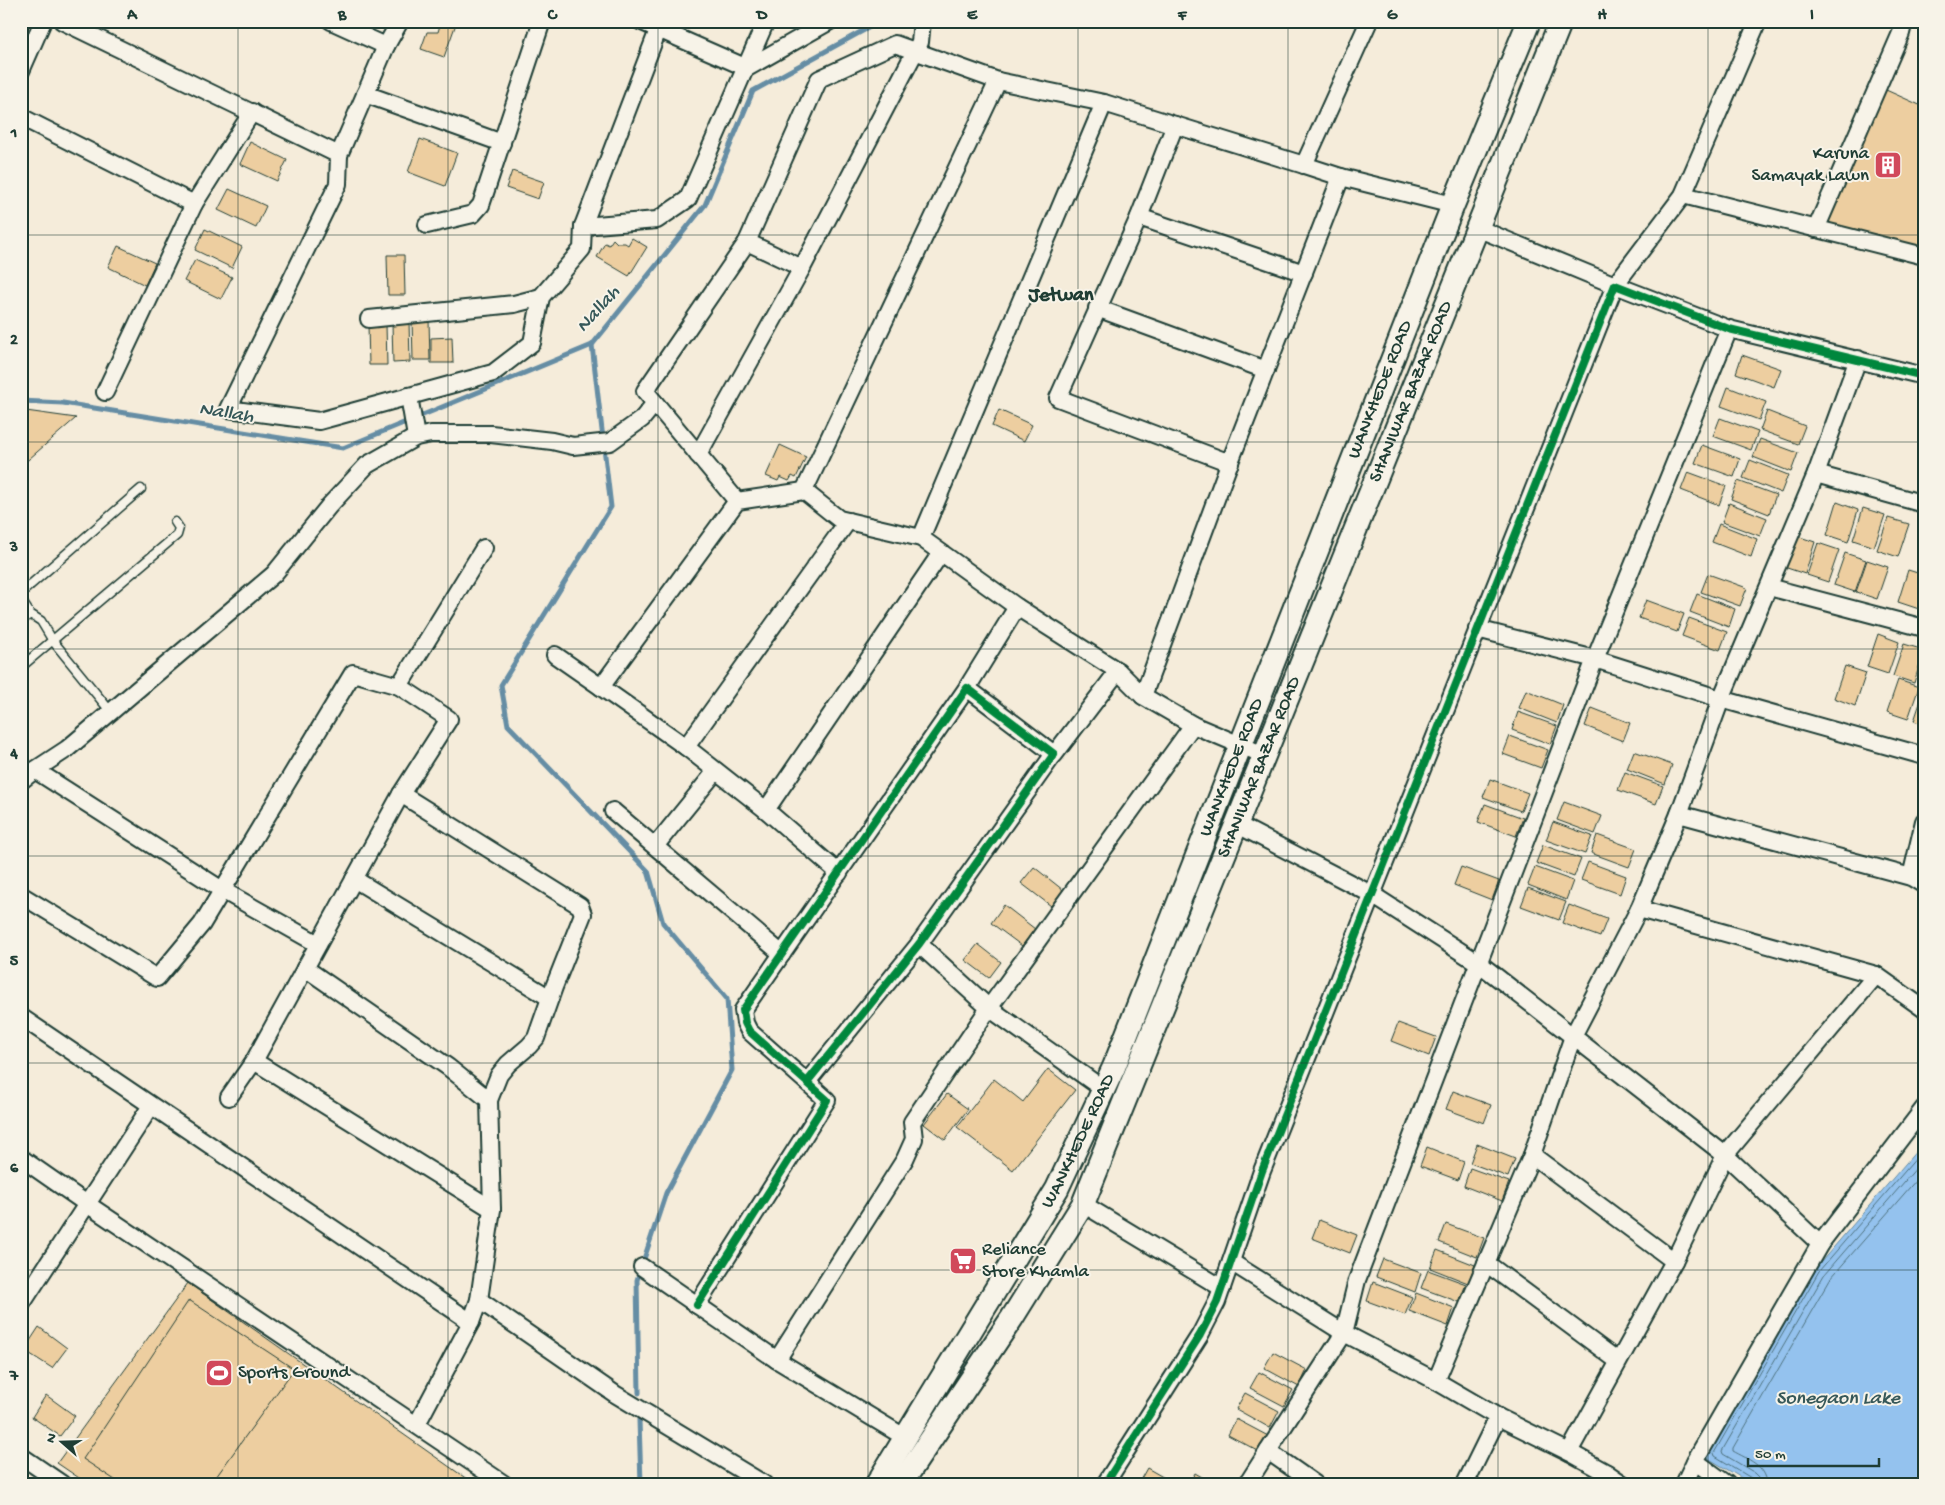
<svg xmlns="http://www.w3.org/2000/svg" width="1945" height="1505" font-family="'Gochi Hand',sans-serif">
<style>
.water{fill:#94c2ee;stroke:#658da4}
.lines{fill:none;stroke-linecap:round;stroke-linejoin:round}
.shore{stroke:#4e727e;stroke-width:1}
.stream{stroke:#658da4;stroke-width:5}
.building{fill:#edcea0;stroke:#1f3d34}
.lane-casing{stroke:#1f3d34;stroke-width:11}
.street-casing{stroke:#1f3d34;stroke-width:20}
.secondary-casing{stroke:#1f3d34;stroke-width:26}
.lane{stroke:#f7f3e8;stroke-width:8}
.street{stroke:#f7f3e8;stroke-width:16}
.secondary{stroke:#f7f3e8;stroke-width:22}
.cycleway-casing{stroke:#f7f3e8;stroke-width:11}
.cycleway{stroke:#00873e;stroke-width:8}
.grid{fill:none;stroke:#1f3d34;stroke-width:1;stroke-opacity:0.55}
.labels{text-anchor:middle;dominant-baseline:central;stroke-width:4;stroke-linejoin:round;paint-order:stroke}
.poi-label{font-size:19px;fill:#1f3d34;stroke:#f7f3e8;text-anchor:start}
.street-label{font-size:19px;fill:#1f3d34;stroke:#f7f3e8}
.neighbourhood-label{font-size:20px;font-weight:bold;fill:#1f3d34;stroke:#f7f3e8}
.water-label{font-size:20px;font-style:italic;fill:#365859;stroke:#f7f3e8}
.neatline{fill:none;stroke:#1f3d34;stroke-width:2}
.grid-label{font-size:16px;text-anchor:middle;font-weight:bold;fill:#1f3d34}
</style>
<rect width="100%" height="100%" fill="#f5ecda"/>
<filter id="ink" filterUnits="userSpaceOnUse"><feTurbulence type="fractalNoise" baseFrequency=".02" numOctaves="2"/><feDisplacementMap in="SourceGraphic" scale="10" xChannelSelector="R" yChannelSelector="G"/><feConvolveMatrix kernelMatrix="1 2 1 2 8 2 1 2 1" color-interpolation-filters="sRGB"/></filter>
<g filter="url(#ink)">
<polygon class="water" points="1924,1142 1924,1484 1752,1484 1706,1457 1815,1269"/>
<g class="lines">
<g class="shore">
<polyline points="1753,1484 1751,1478 1715,1456 1714,1453 1819,1271 1924,1149"/>
<polyline points="1760,1484 1759,1477 1755,1473 1723,1454 1722,1451 1824,1275 1924,1159"/>
<path d="M1767,1484C1766,1465 1747,1459 1733,1451V1448L1830,1279L1924,1171"/>
</g>
<g class="stream">
<polyline points="592,345 611,507 501,685 508,725 648,871 663,923 727,999 732,1070 666,1193 637,1280 639,1393"/>
<polyline points="21,401 63,403 343,448 592,345 705,205 753,91 877,23 1015,21"/>
<polyline points="639,1420 641,1484"/>
</g>
</g>
<g class="building">
<polygon points="457,21 444,57 421,49 427,32 438,32 440,25 431,21"/>
<polygon points="1886,90 1924,107 1924,248 1826,223"/>
<polygon points="420,139 457,153 445,186 408,172"/>
<polygon points="250,142 287,160 277,181 240,164"/>
<polygon points="512,171 544,182 538,199 506,188"/>
<polygon points="229,189 266,206 256,228 218,210"/>
<polygon points="205,229 242,247 232,268 195,250"/>
<polygon points="632,238 647,247 629,276 597,257 605,243 609,245 613,239 617,243 625,243 628,245"/>
<polygon points="118,246 155,263 145,285 108,267"/>
<polygon points="387,255 404,255 405,295 388,295"/>
<polygon points="195,260 232,277 221,299 184,281"/>
<polygon points="412,320 429,320 430,360 413,360"/>
<polygon points="409,322 410,362 393,363 392,323"/>
<polygon points="368,325 386,325 387,365 369,365"/>
<polygon points="452,337 453,363 431,363 431,338"/>
<polygon points="1742,355 1781,369 1774,387 1736,373"/>
<polygon points="1728,387 1766,402 1759,420 1721,406"/>
<polygon points="999,410 1032,425 1024,441 992,426"/>
<polygon points="26,411 76,418 21,466 21,416"/>
<polygon points="1767,411 1805,426 1798,444 1760,430"/>
<polygon points="1720,418 1758,432 1751,450 1713,436"/>
<polygon points="1760,439 1798,453 1791,472 1753,457"/>
<polygon points="780,445 806,457 796,478 792,476 789,481 780,477 778,481 766,476"/>
<polygon points="1702,445 1740,459 1734,477 1695,463"/>
<polygon points="1750,460 1788,475 1781,493 1743,478"/>
<polygon points="1688,472 1726,486 1719,505 1681,490"/>
<polygon points="1738,481 1776,495 1769,514 1731,499"/>
<polygon points="1837,502 1858,510 1848,542 1827,535"/>
<polygon points="1729,503 1767,518 1760,536 1722,522"/>
<polygon points="1863,508 1885,515 1874,547 1853,540"/>
<polygon points="1888,518 1909,524 1898,557 1877,550"/>
<polygon points="1719,524 1757,539 1751,557 1712,542"/>
<polygon points="1794,535 1815,542 1805,574 1784,567"/>
<polygon points="1818,543 1839,550 1828,582 1807,575"/>
<polygon points="1845,553 1866,560 1855,592 1834,585"/>
<polygon points="1867,560 1888,567 1877,599 1856,592"/>
<polygon points="1908,570 1924,575 1924,594 1919,609 1898,602"/>
<polygon points="1708,574 1747,588 1740,606 1701,592"/>
<polygon points="1697,594 1735,609 1729,627 1690,612"/>
<polygon points="1646,600 1684,614 1677,632 1639,618"/>
<polygon points="1689,618 1727,632 1720,650 1682,636"/>
<polygon points="1878,634 1899,642 1888,674 1867,667"/>
<polygon points="1904,644 1924,650 1914,683 1893,676"/>
<polygon points="1845,666 1866,673 1855,706 1834,698"/>
<polygon points="1898,680 1919,687 1908,719 1887,712"/>
<polygon points="1526,690 1563,705 1557,723 1519,708"/>
<polygon points="1924,691 1924,725 1914,721"/>
<polygon points="1592,708 1630,723 1623,741 1585,726"/>
<polygon points="1518,712 1557,726 1550,744 1512,730"/>
<polygon points="1510,736 1548,750 1541,768 1503,754"/>
<polygon points="1634,751 1672,765 1665,784 1627,769"/>
<polygon points="1625,772 1663,786 1656,804 1618,790"/>
<polygon points="1490,779 1528,793 1521,811 1483,797"/>
<polygon points="1564,802 1602,816 1595,834 1557,820"/>
<polygon points="1485,804 1523,818 1516,836 1478,822"/>
<polygon points="1553,822 1592,836 1585,854 1546,840"/>
<polygon points="1597,835 1636,849 1629,867 1591,853"/>
<polygon points="1543,845 1581,859 1574,877 1536,863"/>
<polygon points="1588,862 1626,876 1620,894 1581,880"/>
<polygon points="1034,867 1063,890 1051,906 1021,883"/>
<polygon points="1461,867 1499,881 1492,900 1454,885"/>
<polygon points="1535,867 1573,881 1566,900 1528,885"/>
<polygon points="1528,888 1566,902 1559,920 1521,906"/>
<polygon points="1004,905 1035,929 1022,946 991,923"/>
<polygon points="1569,905 1607,919 1600,937 1562,923"/>
<polygon points="978,944 1001,962 989,978 965,960"/>
<polygon points="1398,1023 1436,1037 1429,1056 1391,1041"/>
<polygon points="1048,1069 1075,1090 1013,1170 957,1127 994,1079 1023,1102"/>
<polygon points="1453,1091 1491,1105 1484,1123 1446,1109"/>
<polygon points="947,1094 968,1109 945,1140 924,1124"/>
<polygon points="1477,1144 1515,1159 1508,1177 1470,1163"/>
<polygon points="1427,1147 1464,1162 1458,1180 1420,1166"/>
<polygon points="1470,1168 1509,1182 1502,1201 1464,1186"/>
<polygon points="1319,1220 1357,1235 1350,1253 1312,1238"/>
<polygon points="1446,1224 1484,1238 1477,1257 1439,1242"/>
<polygon points="1437,1250 1475,1265 1468,1283 1430,1268"/>
<polygon points="1383,1259 1421,1273 1415,1292 1376,1277"/>
<polygon points="1428,1270 1466,1284 1459,1302 1421,1288"/>
<polygon points="1373,1282 1412,1297 1405,1315 1367,1301"/>
<polygon points="188,1283 474,1484 88,1484 57,1463"/>
<polygon points="1416,1293 1454,1308 1448,1326 1409,1311"/>
<polygon points="189,1300 294,1369 211,1484 121,1484 83,1459"/>
<polygon points="39,1327 67,1348 52,1368 24,1350"/>
<polygon points="1273,1352 1307,1370 1299,1387 1264,1368"/>
<polygon points="1259,1372 1293,1390 1284,1406 1250,1388"/>
<polygon points="1245,1393 1279,1411 1270,1428 1236,1409"/>
<polygon points="46,1395 75,1416 60,1436 32,1417"/>
<polygon points="1236,1419 1270,1437 1262,1453 1228,1435"/>
<polygon points="1147,1468 1175,1484 1138,1484"/>
<polygon points="1195,1473 1214,1484 1189,1484"/>
</g>
<g class="lines">
<g class="lane-casing">
<g id="lane">
<polyline points="21,593 141,489"/>
<polyline points="21,600 30,614 41,621 53,641 111,712"/>
<polyline points="21,621 30,614"/>
<polyline points="21,667 177,535 179,528 175,522"/>
</g>
</g>
<g class="street-casing">
<g id="street">
<polyline points="62,21 339,155 386,46"/>
<polyline points="331,21 386,46 400,21"/>
<polyline points="640,21 747,68 830,21"/>
<polyline points="1369,21 1304,165 1341,177 1453,205"/>
<polyline points="21,71 43,21"/>
<polyline points="365,94 502,143"/>
<polyline points="21,117 194,204 252,112"/>
<polyline points="1175,125 1139,217 1058,398 1230,463"/>
<polyline points="339,155 338,184 228,409 319,421 493,373 532,343 541,297 582,249 583,226 658,30"/>
<polyline points="1683,195 1924,256"/>
<polyline points="1139,217 1304,273"/>
<polyline points="427,225 473,214 481,205 542,21"/>
<polyline points="583,226 657,220 688,199 766,21"/>
<polyline points="1477,228 1615,285 1683,195 1758,21"/>
<polyline points="1816,229 1901,33 1904,21"/>
<polyline points="747,242 802,268"/>
<polyline points="1097,308 1266,370"/>
<polyline points="369,319 514,304 541,297"/>
<polyline points="105,392 194,204"/>
<polyline points="409,396 416,437"/>
<polyline points="698,455 802,268 920,42 922,21"/>
<polyline points="1816,474 1924,504"/>
<polyline points="804,491 998,81"/>
<polyline points="737,501 645,391 747,242 819,79 895,44 998,81 1104,103 1304,165"/>
<polyline points="921,538 1104,103"/>
<polyline points="1769,587 1924,628"/>
<polyline points="1477,629 1595,659 1721,699 1924,756"/>
<polyline points="555,655 601,687 737,501 804,491 839,519 921,538 1017,607 1118,671"/>
<polyline points="601,687 686,747 848,521"/>
<polyline points="967,688 1017,607"/>
<polyline points="686,747 766,810 941,553"/>
<polyline points="1054,755 1118,671 1143,696"/>
<polyline points="1264,755 1193,725 1143,696 1226,472 1341,177"/>
<polyline points="35,770 222,890 318,944"/>
<polyline points="21,781 35,770 67,749 274,574 329,506 367,465 416,437 431,434 491,434 552,441 573,446 610,442 642,419 655,403"/>
<polyline points="401,794 580,906 583,914 554,987 536,1038 529,1046 508,1064 499,1075 489,1100"/>
<polyline points="766,810 839,873"/>
<polyline points="613,811 782,954"/>
<polyline points="1679,814 1911,877 1924,885"/>
<polyline points="1236,824 1371,894 1480,964 1725,1155 1820,1244"/>
<polyline points="656,845 716,771"/>
<polyline points="1911,877 1924,821"/>
<polyline points="354,879 550,998"/>
<polyline points="21,895 157,978 202,924 353,673 399,686 484,548"/>
<polyline points="1639,909 1876,975"/>
<polyline points="305,968 448,1067 489,1100 492,1209 479,1300 471,1322 417,1424"/>
<polyline points="21,1017 471,1322"/>
<polyline points="254,1061 492,1209"/>
<polyline points="1103,1089 989,1008 1193,725"/>
<polyline points="229,1097 254,1061 401,794 449,719 399,686"/>
<polyline points="1532,1155 1674,1261 1569,1452"/>
<polyline points="21,1158 87,1204 504,1484"/>
<polyline points="1083,1204 1222,1288"/>
<polyline points="1674,1261 1725,1155 1876,975 1924,1009"/>
<polyline points="1231,1262 1344,1333 1268,1451"/>
<polyline points="1486,1263 1618,1361"/>
<polyline points="642,1267 777,1360"/>
<polyline points="479,1300 615,1394 764,1484"/>
<polyline points="21,1305 151,1106"/>
<polyline points="697,1305 827,1100 749,1031 745,1023 743,1010 967,688 1054,754 919,944 807,1082"/>
<polyline points="1436,1381 1532,1155 1573,1036 1639,909 1679,814 1721,699 1816,474 1858,359"/>
<polyline points="1498,1417 1436,1381 1344,1333 1357,1280 1595,659 1729,329"/>
<polyline points="906,1438 777,1360 905,1159 914,1139 912,1122 989,1008 919,944"/>
<polyline points="21,1456 62,1484"/>
<polyline points="1695,1461 1727,1484"/>
<polyline points="1607,1473 1623,1484"/>
<polyline points="1105,1484 1200,1335 1217,1302 1262,1171 1615,285 1729,329 1924,376"/>
<polyline points="1247,1484 1268,1451 1315,1484"/>
<polyline points="1465,1484 1498,1417 1569,1452 1607,1473 1601,1484"/>
<polyline points="1684,1484 1695,1461 1820,1244 1924,1108"/>
</g>
</g>
<g class="secondary-casing">
<g id="secondary">
<path id="s1" d="M877,1484L1057,1189L1114,1067L1453,205L1529,21"/>
<path id="s2" d="M901,1484L1012,1318L1083,1204L1561,21"/>
</g>
</g>
<use href="#lane" class="lane"/>
<use href="#street" class="street"/>
<use href="#secondary" class="secondary"/>
<g class="cycleway-casing">
<g id="cycleway">
<polyline points="697,1305 827,1100 749,1031 745,1023 743,1010 967,688 1054,754 919,944 807,1082"/>
<polyline points="1105,1484 1200,1335 1217,1302 1262,1171 1615,285 1729,329 1924,376"/>
</g>
</g>
<use href="#cycleway" class="cycleway"/>
</g>
</g>
<path class="grid" d="M238,21V1484M448,21V1484M658,21V1484M868,21V1484M1078,21V1484M1288,21V1484M1498,21V1484M1708,21V1484M21,235H1924M21,442H1924M21,649H1924M21,856H1924M21,1063H1924M21,1270H1924"/>
<defs>
<g id="building-square" transform="scale(1.4375)"><rect x="-9" y="-9" width="18" height="18" rx="4" fill="#d1495b" stroke="#f7f3e8"/><path d="M-4-6H4V6H1V3H-1V6H-4ZM-2.5-4.3h1.7v1.8h-1.7ZM.8-4.3h1.7v1.8H.8ZM-2.5-1h1.7V.8h-1.7ZM.8-1h1.7V.8H.8Z" fill="#fff"/></g>
<g id="supermarket-square" transform="scale(1.4375)"><rect x="-9" y="-9" width="18" height="18" rx="4" fill="#d1495b" stroke="#f7f3e8"/><path d="M-6-5.5h2.5l.6 2H6L4.5 2H-2.5L-4.4-4H-6ZM-1.5 3.2a1.3 1.3 0 1 0 .1 0ZM3 3.2a1.3 1.3 0 1 0 .1 0Z" fill="#fff"/></g>
<g id="stadium-square" transform="scale(1.4375)"><rect x="-9" y="-9" width="18" height="18" rx="4" fill="#d1495b" stroke="#f7f3e8"/><path d="M0-5a6.5 5 0 1 0 0 10a6.5 5 0 1 0 0-10ZM-3.5-1.8h7v3.6h-7Z" fill="#fff"/></g>
</defs>
<g fill-rule="evenodd">
<use href="#building-square" x="1888" y="165"/>
<use href="#supermarket-square" x="963" y="1261"/>
<use href="#stadium-square" x="219" y="1373"/>
</g>
<g class="labels">
<g class="poi-label">
<text x="1869" y="154" text-anchor="end">Karuna<tspan x="1869" dy="22">Samayak Lawn</tspan></text>
<text x="982" y="1250">Reliance<tspan x="982" dy="22">Store Khamla</tspan></text>
<text x="238" y="1373">Sports Ground</text>
</g>
<g class="street-label">
<text stroke="none"><textPath href="#s1" startOffset="1208">WANKHEDE ROAD</textPath></text>
<text stroke="none"><textPath href="#s2" startOffset="1210">SHANIWAR BAZAR ROAD</textPath></text>
<text stroke="none"><textPath href="#s1" startOffset="802">WANKHEDE ROAD</textPath></text>
<text stroke="none"><textPath href="#s2" startOffset="805">SHANIWAR BAZAR ROAD</textPath></text>
<text stroke="none"><textPath href="#s1" startOffset="398">WANKHEDE ROAD</textPath></text>
</g>
<g class="neighbourhood-label">
<text x="1061" y="296">Jetwan</text>
</g>
<g class="water-label">
<text transform="translate(599 310) rotate(-48)">Nallah</text>
<text transform="translate(226 414) rotate(9)">Nallah</text>
<text x="1838" y="1399">Sonegaon Lake</text>
</g>
</g>
<rect width="1945" height="1505" fill="none" stroke="#f7f3e8" stroke-width="55"/>
<g transform="translate(62 1442) rotate(290)" stroke="#f7f3e8" stroke-width="4" paint-order="stroke">
<path d="M0-4L9 19L0 12L-9 19Z" fill="#1f3d34"/>
<text y="-8" font-size="14" font-weight="bold" text-anchor="middle" fill="#1f3d34">N</text>
</g>
<path d="M1748 1458v8h131v-8" fill="none" stroke="#1f3d34" stroke-width="2.5"/>
<text x="1755" y="1458" font-size="15" fill="#1f3d34" stroke="#f7f3e8" stroke-width="4" paint-order="stroke">50 m</text>
<rect x="28" y="28" width="1890" height="1450" class="neatline"/>
<g class="grid-label">
<text x="132" y="19">A</text>
<text x="342" y="19">B</text>
<text x="552" y="19">C</text>
<text x="762" y="19">D</text>
<text x="972" y="19">E</text>
<text x="1182" y="19">F</text>
<text x="1392" y="19">G</text>
<text x="1602" y="19">H</text>
<text x="1812" y="19">I</text>
<text x="14" y="137">1</text>
<text x="14" y="344">2</text>
<text x="14" y="551">3</text>
<text x="14" y="758">4</text>
<text x="14" y="965">5</text>
<text x="14" y="1172">6</text>
<text x="14" y="1380">7</text>
</g>
</svg>
